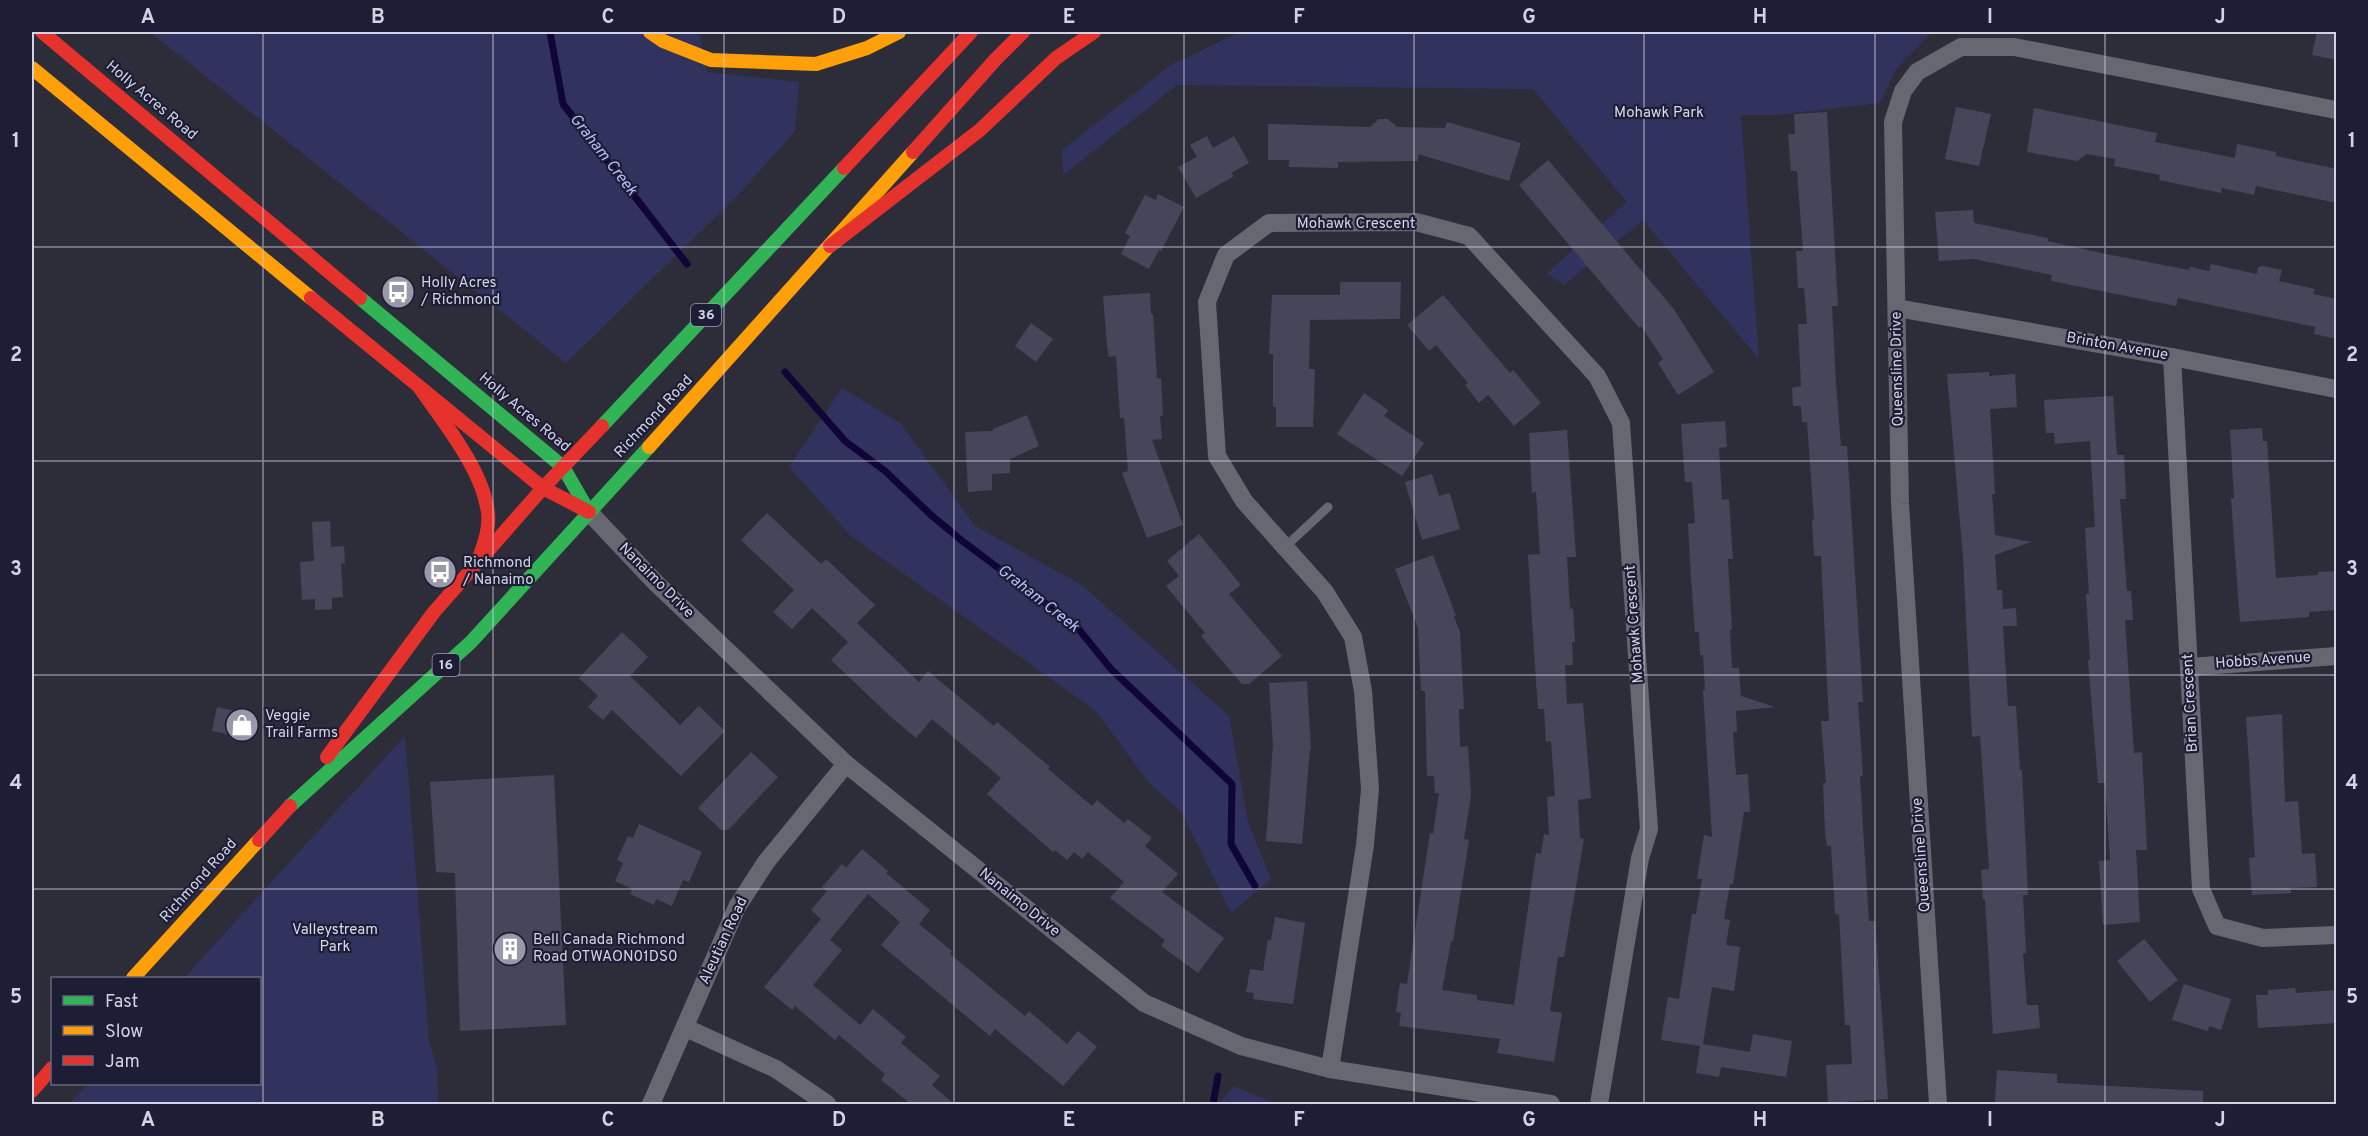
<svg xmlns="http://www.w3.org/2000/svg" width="2368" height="1136" font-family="Overpass,sans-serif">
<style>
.green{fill:#32325f}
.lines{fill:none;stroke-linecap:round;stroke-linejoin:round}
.stream{stroke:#100537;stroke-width:7}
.building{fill:#46465a}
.lane{stroke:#666771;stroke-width:9}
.street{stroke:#666771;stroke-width:18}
.fast{stroke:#30b455;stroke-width:14}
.slow{stroke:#ff9f0a;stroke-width:14}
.jam{stroke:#e5322d;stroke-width:14}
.grid{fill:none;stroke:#d1d3e3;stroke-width:1.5;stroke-opacity:0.55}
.labels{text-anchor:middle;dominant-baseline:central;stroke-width:4.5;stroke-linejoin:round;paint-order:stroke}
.shield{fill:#1d1e36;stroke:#9b9daf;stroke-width:1.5}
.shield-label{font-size:14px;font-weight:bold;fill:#d1d3e3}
.street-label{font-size:15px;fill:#d1d3e3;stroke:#1d1e36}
.park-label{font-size:15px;fill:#d7d9ef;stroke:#1d1e36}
.poi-label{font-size:15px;fill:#d1d3e3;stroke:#1d1e36;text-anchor:start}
.water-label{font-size:16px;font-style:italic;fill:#b8bcfd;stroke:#1d1e36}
.neatline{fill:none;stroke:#d1d3e3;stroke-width:2}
.grid-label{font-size:20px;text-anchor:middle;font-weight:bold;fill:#d1d3e3}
</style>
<rect width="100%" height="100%" fill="#2d2d3a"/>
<g class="green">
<polygon points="150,32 699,32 707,72 799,82 795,131 738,195 566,363"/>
<polygon points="1240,32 1932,32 1896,69 1880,103 1775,115 1741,115 1759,359 1643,220 1564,285 1547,273 1627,202 1533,89 1177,85 1063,175 1062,150 1171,65"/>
<polygon points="842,388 901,424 975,526 1083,586 1229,716 1248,822 1271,879 1231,913 1181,811 1150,784 1096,711 851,536 789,467"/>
<polygon points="405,736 429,1040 437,1068 438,1104 69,1104 88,1084 260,1084 260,978 184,978"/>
<polygon points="1234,1086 1276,1104 1219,1104"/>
</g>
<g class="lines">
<g class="stream">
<polyline points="550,32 563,104 687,264"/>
<polyline points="785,372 845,441 885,471 931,515 961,540 1077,627 1111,669 1232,784 1231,844 1255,886"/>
<polyline points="1213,1104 1218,1076"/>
</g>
</g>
<g class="building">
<polygon points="2317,32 2337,32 2337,60 2312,55"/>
<polygon points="1956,107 1991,114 1979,166 1945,159"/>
<polygon points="2034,108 2157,133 2155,142 2235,158 2237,144 2276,152 2276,156 2337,169 2337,203 2256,186 2254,195 2222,188 2221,193 2159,180 2160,175 2114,166 2115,159 2087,154 2077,161 2027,152"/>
<polygon points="1827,112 1838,306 1832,306 1836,384 1841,446 1847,446 1863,702 1858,702 1863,776 1860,776 1864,844 1869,921 1875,921 1888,1099 1828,1103 1826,1065 1852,1064 1850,1025 1845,1025 1839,914 1835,914 1831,846 1827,846 1825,833 1823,783 1826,783 1821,721 1829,721 1821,556 1814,556 1812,520 1814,520 1807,422 1802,422 1801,406 1793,406 1792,388 1801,386 1798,324 1807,324 1804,288 1798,288 1796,251 1803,251 1797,171 1791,171 1788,134 1795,134 1794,114"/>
<polygon points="1379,119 1388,119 1397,127 1445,128 1447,122 1521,143 1509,181 1418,154 1418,161 1338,162 1338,168 1289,167 1289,160 1268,160 1268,124 1370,127"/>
<polygon points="1207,136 1213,148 1234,136 1249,163 1231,173 1234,176 1196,198 1178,167 1197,157 1190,145"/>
<polygon points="1548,160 1673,308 1714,372 1678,395 1658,363 1663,359 1641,326 1639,328 1519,185"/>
<polygon points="1158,194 1184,207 1161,251 1159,250 1149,269 1121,254 1130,236 1125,233 1145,195 1156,200"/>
<polygon points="1973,210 1974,223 2048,238 2048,241 2106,254 2189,270 2190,267 2209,271 2211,264 2257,274 2258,267 2263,266 2282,270 2279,281 2315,289 2313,294 2337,299 2337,339 2314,334 2315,327 2178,298 2176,306 2051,281 2052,275 1974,259 1939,261 1935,212"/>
<polygon points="1340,282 1401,282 1400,319 1310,320 1309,369 1315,369 1313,427 1276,427 1276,407 1273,407 1273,354 1269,354 1272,295 1340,295"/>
<polygon points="1150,293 1151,314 1153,314 1157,379 1161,378 1163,416 1160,416 1162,439 1152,440 1183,525 1147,538 1122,473 1128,471 1124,418 1120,418 1116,356 1109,357 1107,346 1103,296"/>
<polygon points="1443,295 1510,373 1513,370 1541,403 1514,426 1488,395 1479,403 1465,385 1468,383 1436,345 1429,351 1407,325"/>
<polygon points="1031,323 1053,339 1036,362 1015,346"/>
<polygon points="1989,372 1989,376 2015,374 2017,407 1990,409 1995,494 1992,494 1995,535 2031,542 1995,555 1997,590 2002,590 2003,609 2016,608 2017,626 2003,626 2008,706 2016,706 2020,770 2022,770 2028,895 2023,895 2026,953 2023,954 2027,1005 2038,1005 2040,1028 1993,1034 1985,899 1983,899 1981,870 1989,869 1982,762 1980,736 1972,737 1963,557 1947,374"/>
<polygon points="1364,393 1388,410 1384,416 1424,443 1402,476 1337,434"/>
<polygon points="2113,396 2117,455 2124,455 2126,499 2120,499 2127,591 2131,591 2133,620 2125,620 2134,753 2142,752 2147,850 2136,850 2140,922 2103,925 2099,861 2110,860 2105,783 2098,783 2088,660 2090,660 2086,594 2089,594 2085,528 2095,527 2090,441 2055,444 2054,433 2046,433 2044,400"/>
<polygon points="1027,415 1039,446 1010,459 1010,473 992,474 992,490 968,492 965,432 993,431 993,429"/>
<polygon points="1725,421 1727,447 1719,448 1722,500 1729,499 1733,559 1728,559 1732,630 1730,630 1732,668 1739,668 1741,696 1775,707 1736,711 1737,732 1733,732 1736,775 1748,774 1750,812 1744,812 1733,884 1730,884 1724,919 1730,920 1726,945 1740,947 1734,991 1712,987 1703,1044 1750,1052 1753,1034 1792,1041 1786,1077 1721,1067 1719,1077 1696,1073 1700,1046 1661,1040 1668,997 1679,999 1692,914 1696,914 1702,879 1697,879 1704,835 1712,837 1703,690 1705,690 1703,655 1700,655 1699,632 1695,632 1691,578 1688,524 1695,523 1692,482 1685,482 1681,424"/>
<polygon points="2262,428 2263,441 2267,441 2276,578 2318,575 2318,572 2337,571 2337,610 2309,612 2309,617 2240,622 2231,498 2234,498 2230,430"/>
<polygon points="1567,430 1576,557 1567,557 1570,609 1573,608 1575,642 1572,642 1573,665 1565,665 1567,704 1583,703 1591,798 1578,800 1580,838 1584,839 1564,957 1558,957 1550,1011 1562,1013 1554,1062 1497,1053 1500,1039 1399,1026 1401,1013 1396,1012 1400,983 1407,984 1430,833 1433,834 1439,793 1435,793 1434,776 1427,776 1425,691 1421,691 1418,628 1395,569 1433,555 1456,616 1454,617 1460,632 1464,709 1459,709 1460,747 1468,746 1471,796 1464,839 1469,840 1453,941 1451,941 1442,990 1477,995 1477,1000 1514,1005 1536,853 1541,854 1544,834 1549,835 1547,797 1555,796 1551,741 1546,742 1544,709 1538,709 1535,667 1528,555 1540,554 1536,492 1532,493 1529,433"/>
<polygon points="1432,474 1439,496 1450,493 1460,529 1422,540 1405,482"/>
<polygon points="767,513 821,564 826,559 875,605 857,623 919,682 928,671 994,726 997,722 1050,767 1048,769 1092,806 1097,800 1124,823 1128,819 1152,838 1145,846 1178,874 1162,892 1224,938 1198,973 1161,946 1165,940 1110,898 1124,882 1088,852 1082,859 1074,852 1067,860 1055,850 1053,852 987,794 1001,778 932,719 916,738 890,716 831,660 848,642 812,608 792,629 773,612 794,590 741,540"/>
<polygon points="330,521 331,547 344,546 345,563 341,564 343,597 332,598 332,609 315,610 315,599 302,600 300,562 314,561 312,522"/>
<polygon points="1199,534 1241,585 1229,594 1282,656 1249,684 1242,684 1201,636 1205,633 1166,586 1179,576 1167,561"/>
<polygon points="622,632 648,657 630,676 652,697 680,725 699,706 725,731 681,776 612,710 603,720 588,707 598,696 579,678"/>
<polygon points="1307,681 1311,749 1310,749 1302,844 1266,841 1273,745 1269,683"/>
<polygon points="217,707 240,712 235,736 212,731"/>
<polygon points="2282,714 2285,802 2298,801 2302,854 2315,853 2317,887 2291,888 2291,893 2252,895 2249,858 2255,857 2246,717"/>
<polygon points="751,752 778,777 728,830 721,830 698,808"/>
<polygon points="554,775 566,1025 460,1031 455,873 436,872 430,782"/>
<polygon points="639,824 702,852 689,882 683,880 672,906 656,899 654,905 630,894 632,889 615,881 623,863 617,860 628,836 633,838"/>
<polygon points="862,849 888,871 886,873 930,910 919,924 952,951 950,954 1025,1016 1029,1011 1067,1044 1078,1031 1097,1047 1063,1086 995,1029 990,1036 881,945 900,922 868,894 830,940 842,950 813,985 860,1025 873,1009 906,1037 901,1043 940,1076 932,1085 954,1104 911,1104 881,1080 885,1074 839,1035 835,1040 795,1006 792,1010 764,987 821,919 811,910 827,891 822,887 842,864 846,868"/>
<polygon points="1275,917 1305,923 1293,1004 1253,999 1254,993 1246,992 1250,969 1263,971 1268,940 1271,940"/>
<polygon points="2144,939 2178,980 2150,1002 2117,961"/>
<polygon points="2184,984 2231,999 2221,1030 2209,1026 2208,1031 2172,1020"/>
<polygon points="2295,988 2296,993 2337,990 2337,1023 2258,1028 2256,995 2268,995 2268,990"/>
<polygon points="1997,1070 2057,1074 2057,1083 2203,1091 2203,1104 2022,1104 1995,1102"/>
</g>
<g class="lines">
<polyline class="lane" points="1285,547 1328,507"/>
<g class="street">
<polyline points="1897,308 2172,357 2336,389"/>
<polyline points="2172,357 2201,889 2217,926 2263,938 2336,935"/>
<polyline points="589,512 656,583 846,764 1144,1003 1241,1046 1330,1069 1551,1104"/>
<polyline points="2190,667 2336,656"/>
<polyline points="686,1028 776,1069 827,1104"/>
<polyline points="1330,1069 1365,845 1370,789 1363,691 1353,637 1325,592 1244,501 1217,456 1207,302 1226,255 1269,223 1416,222 1469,236 1597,376 1621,423 1649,829 1640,858 1599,1104"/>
<polyline points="651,1104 737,907 766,862 846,764"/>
<polyline points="1938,1104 1900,504 1893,122 1903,91 1917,72 1961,47 2014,47 2336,110"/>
</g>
<g class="fast">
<polyline points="360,298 563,467 589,512"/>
<polyline points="602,426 844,168"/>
<polyline points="290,806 471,642 649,447"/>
</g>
<g class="slow">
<polyline points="650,32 663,41 711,60 816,64 867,48 899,32"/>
<polyline points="32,68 311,298"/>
<polyline points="649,447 913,152"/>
<polyline points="133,978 259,840"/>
</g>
<g class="jam">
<polyline points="42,32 360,298"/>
<polyline points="913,152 995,60 1023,32"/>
<polyline points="844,168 971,32"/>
<polyline points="830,246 980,130 1056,58 1094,32"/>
<polyline points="311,298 543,488 589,512"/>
<path d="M420,388C444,423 483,470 488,513C490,528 484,544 479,558"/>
<polyline points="327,757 434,612 543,488 602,426"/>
<polyline points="259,840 290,806"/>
<polyline points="32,1091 52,1068"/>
</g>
</g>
<path class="grid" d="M263,32V1104M493,32V1104M724,32V1104M954,32V1104M1184,32V1104M1414,32V1104M1644,32V1104M1875,32V1104M2105,32V1104M32,247H2336M32,461H2336M32,675H2336M32,889H2336"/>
<defs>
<g id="bus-disc" transform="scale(1.725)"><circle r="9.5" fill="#9899a8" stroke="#1d1e36"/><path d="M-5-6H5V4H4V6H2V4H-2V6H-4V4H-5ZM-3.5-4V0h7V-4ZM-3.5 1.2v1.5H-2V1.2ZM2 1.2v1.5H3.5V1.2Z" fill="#fff"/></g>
<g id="shop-disc" transform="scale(1.725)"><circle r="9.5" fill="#9899a8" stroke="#1d1e36"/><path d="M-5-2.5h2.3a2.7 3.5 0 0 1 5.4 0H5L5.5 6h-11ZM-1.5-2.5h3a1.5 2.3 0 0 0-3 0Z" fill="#fff"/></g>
<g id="building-disc" transform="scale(1.725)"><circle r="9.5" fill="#9899a8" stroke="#1d1e36"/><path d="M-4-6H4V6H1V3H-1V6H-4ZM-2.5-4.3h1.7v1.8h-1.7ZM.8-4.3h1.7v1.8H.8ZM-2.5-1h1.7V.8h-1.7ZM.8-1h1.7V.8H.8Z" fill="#fff"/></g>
</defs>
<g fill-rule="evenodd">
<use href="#bus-disc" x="398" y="292"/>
<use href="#bus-disc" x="440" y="572"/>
<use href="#shop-disc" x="242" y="725"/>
<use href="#building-disc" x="510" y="949"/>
</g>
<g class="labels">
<g class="shield">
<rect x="691" y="304" width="30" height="22" rx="4.5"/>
<rect x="432.5" y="654" width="27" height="22" rx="4.5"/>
</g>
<g class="shield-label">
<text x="706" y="315">36</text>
<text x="446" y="665">16</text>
</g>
<g class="street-label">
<text transform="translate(151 101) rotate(40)">Holly Acres Road</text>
<text x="1356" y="224">Mohawk Crescent</text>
<text transform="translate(2117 347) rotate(10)">Brinton Avenue</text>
<text transform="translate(1898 369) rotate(-91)">Queensline Drive</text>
<text transform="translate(524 413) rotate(40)">Holly Acres Road</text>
<text transform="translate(654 417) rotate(-47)">Richmond Road</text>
<text transform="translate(656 581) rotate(45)">Nanaimo Drive</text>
<text transform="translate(1635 624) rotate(-94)">Mohawk Crescent</text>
<text transform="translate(2263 661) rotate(-4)">Hobbs Avenue</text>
<text transform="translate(2191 703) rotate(-93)">Brian Crescent</text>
<text transform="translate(1922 855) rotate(-94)">Queensline Drive</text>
<text transform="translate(199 881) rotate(-48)">Richmond Road</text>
<text transform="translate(1019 903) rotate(39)">Nanaimo Drive</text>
<text transform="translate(724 941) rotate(-65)">Aleutian Road</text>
</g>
<g class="park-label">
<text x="1659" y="113">Mohawk Park</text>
<text x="335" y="930">Valleystream<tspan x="335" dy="17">Park</tspan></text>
</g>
<g class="poi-label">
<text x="421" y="283">Holly Acres<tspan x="421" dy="17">/ Richmond</tspan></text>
<text x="463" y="563">Richmond<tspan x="463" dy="17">/ Nanaimo</tspan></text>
<text x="265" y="716">Veggie<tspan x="265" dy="17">Trail Farms</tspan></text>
<text x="533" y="940">Bell Canada Richmond<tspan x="533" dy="17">Road OTWAON01DS0</tspan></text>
</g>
<g class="water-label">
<text transform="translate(603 155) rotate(52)">Graham Creek</text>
<text transform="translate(1038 599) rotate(38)">Graham Creek</text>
</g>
</g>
<rect width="2368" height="1136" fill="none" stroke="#1d1e36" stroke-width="66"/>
<rect x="51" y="977" width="210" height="108" fill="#1d1e36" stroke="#65667b" stroke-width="1.5"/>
<rect x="63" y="996" width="30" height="9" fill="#30b455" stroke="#65667b" stroke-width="1.5"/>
<text x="105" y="1007" font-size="18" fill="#d1d3e3">Fast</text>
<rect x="63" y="1026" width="30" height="9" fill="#ff9f0a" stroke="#65667b" stroke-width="1.5"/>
<text x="105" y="1037" font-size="18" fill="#d1d3e3">Slow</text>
<rect x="63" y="1056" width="30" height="9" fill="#e5322d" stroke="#65667b" stroke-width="1.5"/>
<text x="105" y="1067" font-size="18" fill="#d1d3e3">Jam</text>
<rect x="33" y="33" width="2302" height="1070" class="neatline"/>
<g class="grid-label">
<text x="148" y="23">A</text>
<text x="378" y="23">B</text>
<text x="608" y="23">C</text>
<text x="839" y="23">D</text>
<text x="1069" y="23">E</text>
<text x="1299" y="23">F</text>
<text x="1529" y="23">G</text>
<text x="1760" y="23">H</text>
<text x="1990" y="23">I</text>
<text x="2220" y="23">J</text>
<text x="16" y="147">1</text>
<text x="2352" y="147">1</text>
<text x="16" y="361">2</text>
<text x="2352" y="361">2</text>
<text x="16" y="575">3</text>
<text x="2352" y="575">3</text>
<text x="16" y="789">4</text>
<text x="2352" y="789">4</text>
<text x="16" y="1003">5</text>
<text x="2352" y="1003">5</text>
<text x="148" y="1126">A</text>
<text x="378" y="1126">B</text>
<text x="608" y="1126">C</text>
<text x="839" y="1126">D</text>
<text x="1069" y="1126">E</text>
<text x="1299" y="1126">F</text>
<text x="1529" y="1126">G</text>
<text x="1760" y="1126">H</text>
<text x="1990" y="1126">I</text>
<text x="2220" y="1126">J</text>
</g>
</svg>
